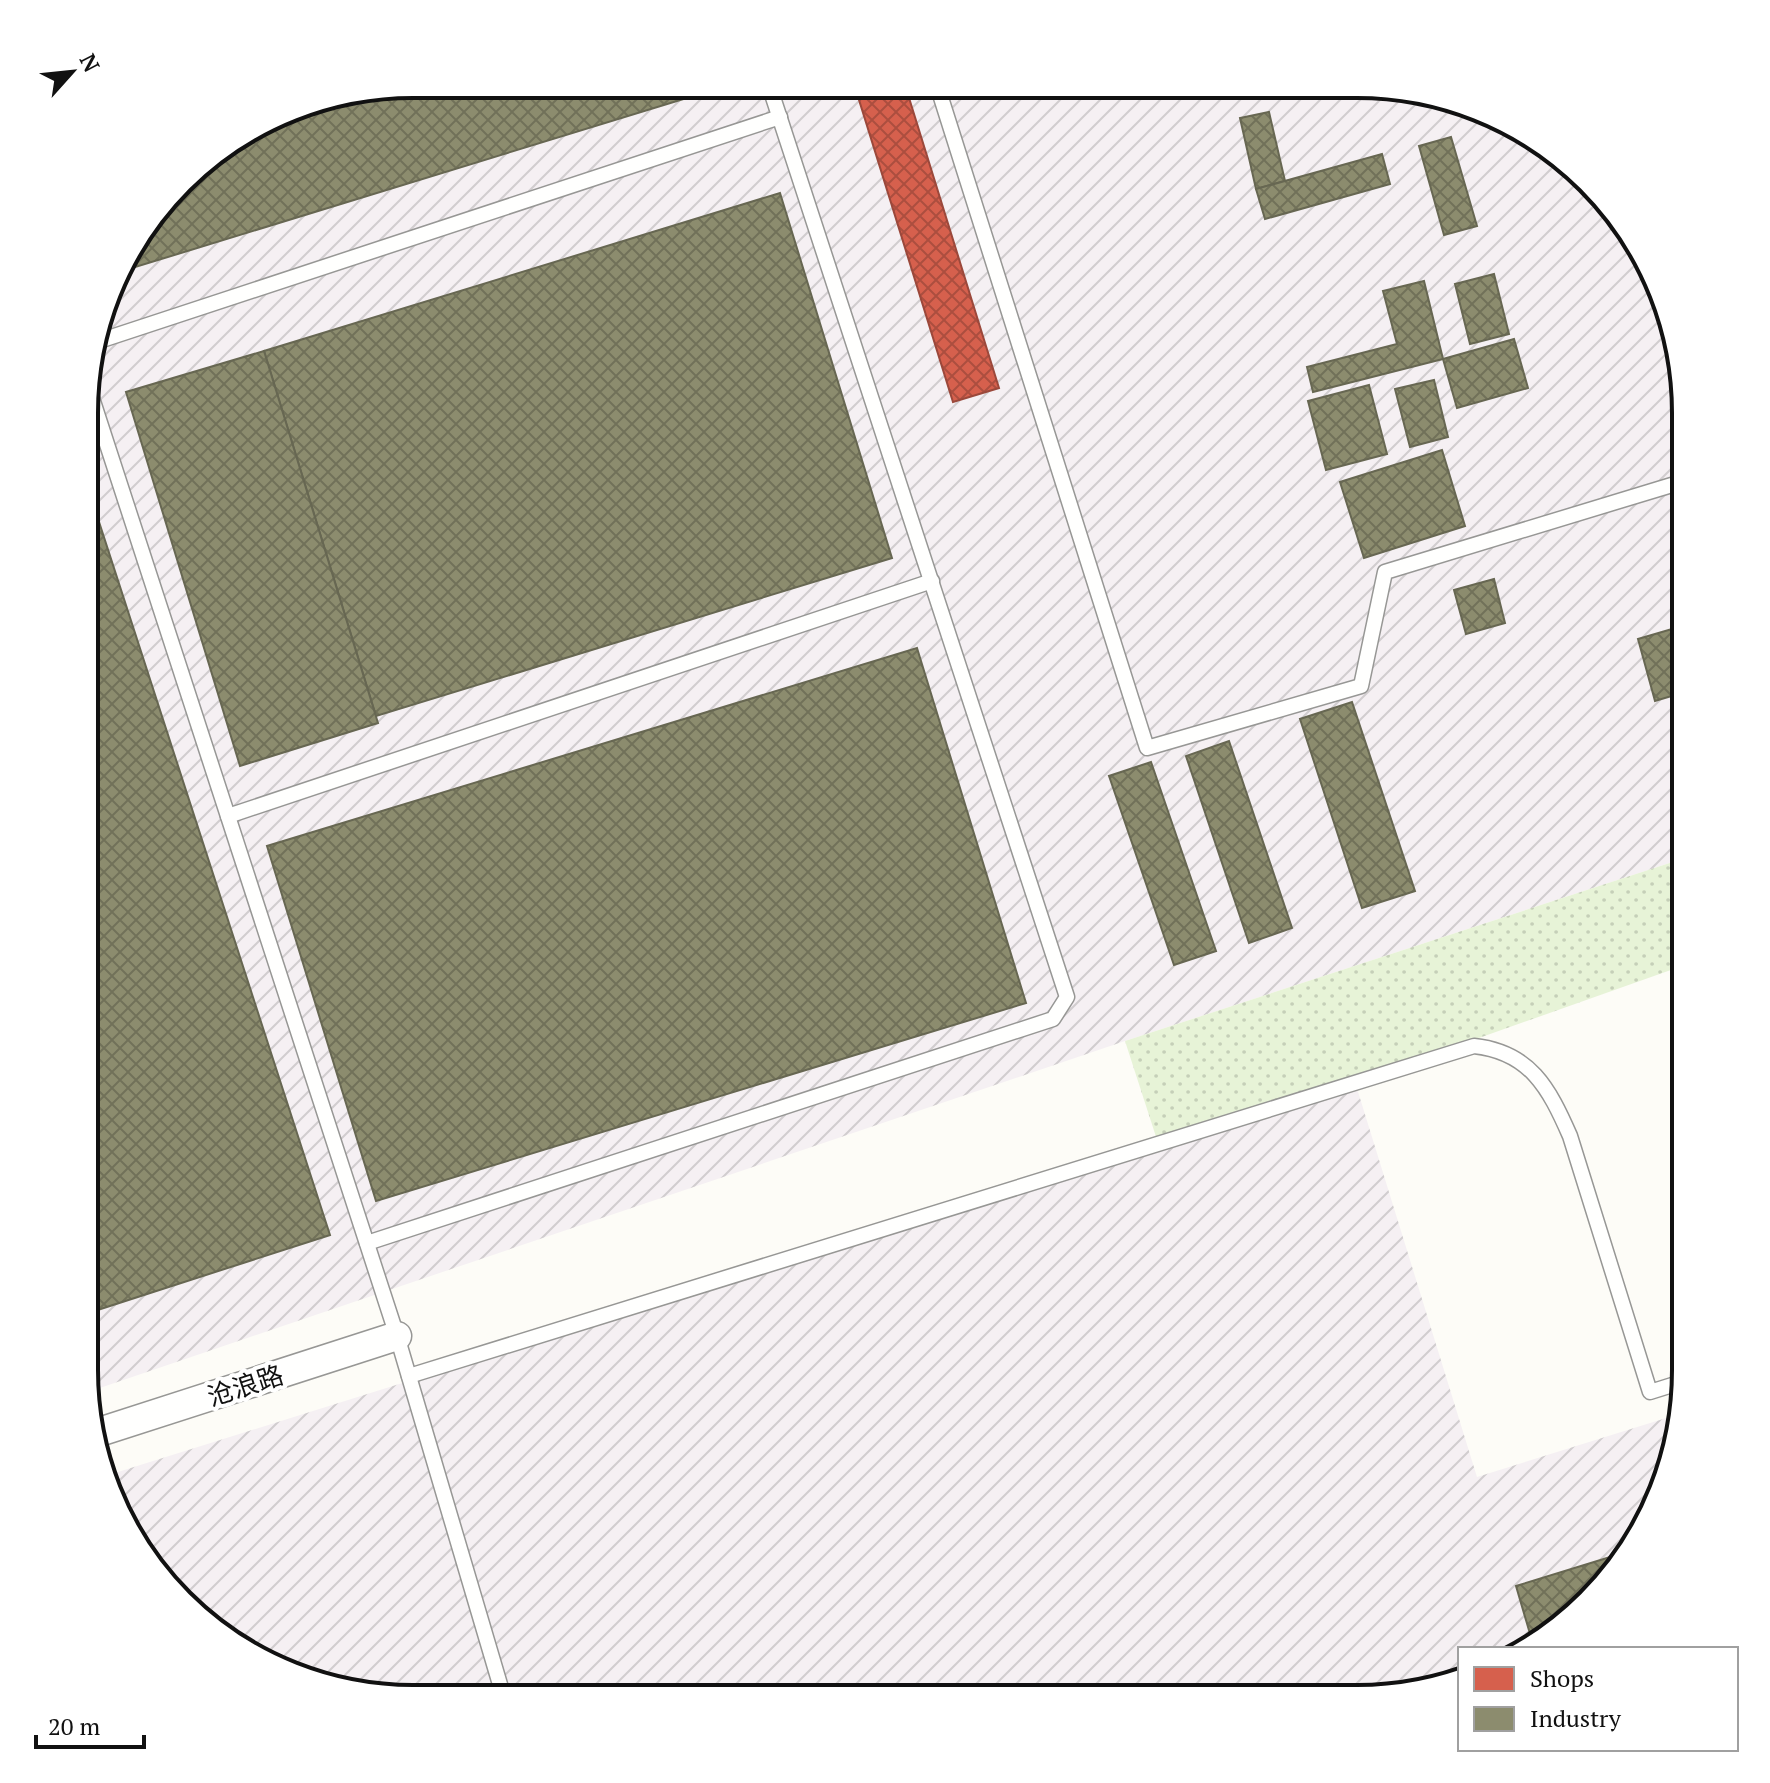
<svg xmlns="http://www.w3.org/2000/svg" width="1770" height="1783" font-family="'PT Serif','Noto Sans SC',serif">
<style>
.industrial{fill:url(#industrial-furrows)}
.grass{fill:url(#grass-dots)}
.shops{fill:url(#shops-cross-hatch);stroke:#9b483b;stroke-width:2}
.industry{fill:url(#industry-cross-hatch);stroke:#676752;stroke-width:2}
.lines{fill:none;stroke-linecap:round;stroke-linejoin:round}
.service-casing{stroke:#979795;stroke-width:17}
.minor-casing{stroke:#979795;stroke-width:31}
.service{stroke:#fffffe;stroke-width:14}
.minor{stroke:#fffffe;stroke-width:28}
.labels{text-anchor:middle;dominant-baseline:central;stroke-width:8;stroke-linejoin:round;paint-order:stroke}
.street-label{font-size:26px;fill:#111;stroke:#fff}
.rim{fill:none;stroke:#111;stroke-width:4}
</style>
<defs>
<pattern id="industrial-furrows" width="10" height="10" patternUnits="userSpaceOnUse" patternTransform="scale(2)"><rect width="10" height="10" fill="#f5f0f3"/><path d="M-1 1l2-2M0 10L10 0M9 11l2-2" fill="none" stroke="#d1cdcf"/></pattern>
<pattern id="grass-dots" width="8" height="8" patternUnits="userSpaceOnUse" patternTransform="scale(2)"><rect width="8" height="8" fill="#e7f3d7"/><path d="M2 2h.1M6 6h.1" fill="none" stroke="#c5cfb8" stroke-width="1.8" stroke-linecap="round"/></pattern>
<pattern id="shops-cross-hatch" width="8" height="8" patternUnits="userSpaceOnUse" patternTransform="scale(2)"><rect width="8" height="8" fill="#d6604d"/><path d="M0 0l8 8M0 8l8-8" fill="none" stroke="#ac4e3f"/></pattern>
<pattern id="industry-cross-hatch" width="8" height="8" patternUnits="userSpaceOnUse" patternTransform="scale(2)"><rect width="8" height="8" fill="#8c8c6e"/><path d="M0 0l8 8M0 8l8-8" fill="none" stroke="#717159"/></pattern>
</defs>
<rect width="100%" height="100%" fill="#fdfcf7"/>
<g class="industrial">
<polygon points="413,84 1400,87 1521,128 1618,213 1668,307 1685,392 1685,858 1125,1041 85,1393 90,349 128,249 196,165 307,102"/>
<polygon points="1355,1082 1477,1477 1679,1414 1652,1516 1557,1631 1524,1649 1460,1649 1460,1682 1378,1698 392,1698 267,1665 152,1570 102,1477 1159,1146"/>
</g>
<polygon class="grass" points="1685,858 1685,965 1355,1082 1159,1146 1125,1041"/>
<polygon class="shops" points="860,85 905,85 999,388 953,402 855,87"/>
<g class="industry">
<polygon points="413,84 726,86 119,272 128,249 196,165 266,125 386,88"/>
<polygon points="1269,112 1285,181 1256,189 1240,118"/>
<polygon points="1451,137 1477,226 1444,235 1419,146"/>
<polygon points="1382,154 1390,184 1265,219 1256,189"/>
<polygon points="780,193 892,558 376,716 264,351"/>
<polygon points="1494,274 1509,334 1470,344 1455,284"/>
<polygon points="1424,281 1443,359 1313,392 1307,367 1397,344 1383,291"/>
<polygon points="1514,339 1528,388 1457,408 1443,359"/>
<polygon points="264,351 378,723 240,766 126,392"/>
<polygon points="1434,380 1448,437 1410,447 1395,389"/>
<polygon points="1369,385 1387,454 1326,470 1308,401"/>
<polygon points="1442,450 1465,526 1364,558 1340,482"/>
<polygon points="89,491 330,1235 85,1314"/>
<polygon points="1494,579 1505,623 1466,634 1454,590"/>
<polygon points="1672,629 1685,676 1685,692 1655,701 1638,639"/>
<polygon points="917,648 1026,1003 376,1201 267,846"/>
<polygon points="1352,702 1415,891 1362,908 1300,719"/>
<polygon points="1229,741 1292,928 1249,943 1186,756"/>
<polygon points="1151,762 1216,951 1174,965 1109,776"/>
<polygon points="1620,1554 1557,1631 1533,1644 1516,1586"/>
</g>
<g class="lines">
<g class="service-casing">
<g id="service">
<polyline points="937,85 1147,748 1361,686 1385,572 1685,481"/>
<polyline points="93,343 780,117"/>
<polyline points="90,392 397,1336 504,1698"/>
<polyline points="228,816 932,581"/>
<polyline points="367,1243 1053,1019 1067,997 769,85"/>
<path d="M409,1376L1474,1046C1530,1052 1549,1088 1570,1136L1650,1392L1685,1381"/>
</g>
</g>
<g class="minor-casing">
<polyline id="minor" points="93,1434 397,1336"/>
</g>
<use href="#service" class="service"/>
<use href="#minor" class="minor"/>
</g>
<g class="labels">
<g class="street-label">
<text transform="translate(245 1385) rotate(-18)">沧浪路</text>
</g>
</g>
<path d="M0 0H1770V1783H0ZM413 98H1357A315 315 0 0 1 1672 413V1370A315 315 0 0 1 1357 1685H413A315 315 0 0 1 98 1370V413A315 315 0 0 1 413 98Z" fill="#fff" fill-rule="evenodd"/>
<path class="rim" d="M413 98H1357A315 315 0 0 1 1672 413V1370A315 315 0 0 1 1357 1685H413A315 315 0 0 1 98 1370V413A315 315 0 0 1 413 98Z"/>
<rect x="1458" y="1647" width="280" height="104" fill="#ffffff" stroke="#a0a0a0" stroke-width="2"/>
<rect x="1474" y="1667" width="40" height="24" fill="#d6604d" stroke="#a0a0a0" stroke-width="2"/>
<text x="1530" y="1687" font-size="24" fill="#111111">Shops</text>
<rect x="1474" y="1707" width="40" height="24" fill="#8c8c6e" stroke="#a0a0a0" stroke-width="2"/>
<text x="1530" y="1727" font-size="24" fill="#111111">Industry</text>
<g transform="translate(72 72) rotate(63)" stroke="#ffffff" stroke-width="6" paint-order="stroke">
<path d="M0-6L14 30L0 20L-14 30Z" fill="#111111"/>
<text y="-12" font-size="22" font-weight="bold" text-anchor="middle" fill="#111111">N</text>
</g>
<path d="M36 1735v12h108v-12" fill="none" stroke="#111111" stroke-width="4"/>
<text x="48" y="1735" font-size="24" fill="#111111" stroke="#ffffff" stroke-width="6" paint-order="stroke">20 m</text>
</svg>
